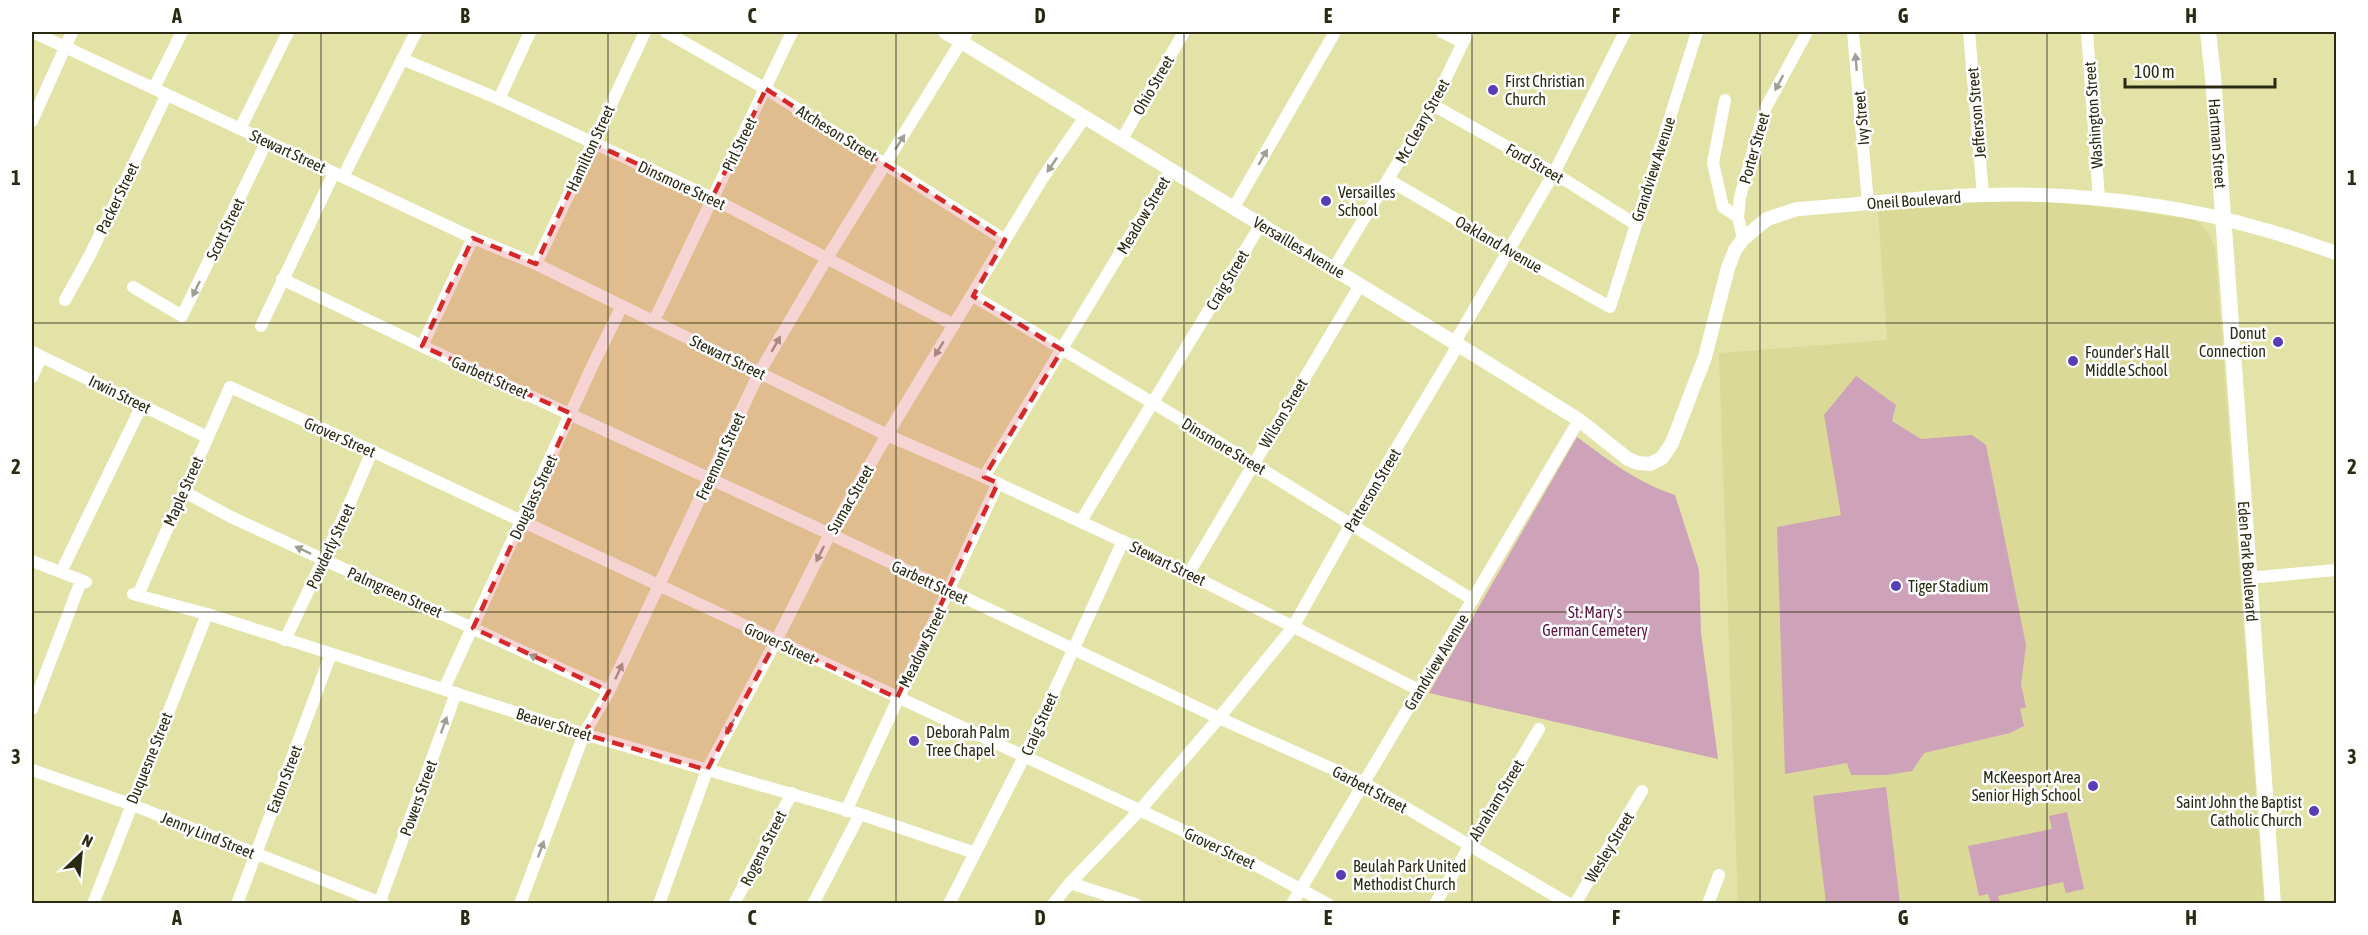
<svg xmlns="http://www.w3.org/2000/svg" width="2368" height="935" font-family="'Asap Condensed',sans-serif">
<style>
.built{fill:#dad997}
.green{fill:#cea2b8}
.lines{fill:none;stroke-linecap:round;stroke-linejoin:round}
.minor{stroke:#fff;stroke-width:12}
.tertiary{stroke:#fff;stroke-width:14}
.secondary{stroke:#fff;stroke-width:16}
.oneway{fill:#9f9f95}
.marked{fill:#d62828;fill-opacity:0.2;stroke:#d62828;stroke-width:4.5;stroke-dasharray:12 8;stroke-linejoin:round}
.grid{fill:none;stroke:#2a2a13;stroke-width:1.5;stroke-opacity:0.55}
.poi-dot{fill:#583db5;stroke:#fff;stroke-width:2}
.labels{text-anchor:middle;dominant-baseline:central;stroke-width:5;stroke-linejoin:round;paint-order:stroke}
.poi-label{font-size:16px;fill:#2a2a13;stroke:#fff;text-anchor:start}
.street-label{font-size:16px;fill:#2a2a13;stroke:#fff}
.park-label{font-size:16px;fill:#5c1541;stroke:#fff}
.neatline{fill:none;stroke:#2a2a13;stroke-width:2}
.grid-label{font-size:20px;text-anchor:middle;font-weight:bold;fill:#2a2a13}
</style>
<rect width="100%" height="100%" fill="#e3e3a8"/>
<polygon class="built" points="2018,200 2081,204 2197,220 2208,232 2215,247 2264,903 1738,903 1719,353 1887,340 1878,210 1947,203"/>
<g class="green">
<polygon points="1856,376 1896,405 1892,421 1921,439 1972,435 1986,445 2026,645 2021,685 2026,707 2020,709 2024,726 2010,733 1924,753 1912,771 1887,775 1851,775 1847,763 1785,774 1777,527 1841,515 1824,415"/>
<path d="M1577,437C1608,460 1638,483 1675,495L1699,570L1701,633L1718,759L1429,693Z"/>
<polygon points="1886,787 1900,903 1826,903 1813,796"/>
<polygon points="2067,812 2084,889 2066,893 2063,882 1998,896 2000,903 1991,903 1988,894 1979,896 1968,846 2052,829 2049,816"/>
</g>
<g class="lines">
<g class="minor">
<polyline points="33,32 473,238 536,264 887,435 984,477 1135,547 1419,690"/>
<polyline points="666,32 766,89 1005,240"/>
<polyline points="1442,32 1463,42"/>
<polyline points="1853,32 1868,204"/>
<polyline points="1969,32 1983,195"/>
<polyline points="2087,32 2099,199"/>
<polyline points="402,59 499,99 712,198 954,325"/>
<polyline points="154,88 182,32"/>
<polyline points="499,99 530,32"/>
<polyline points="1725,100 1713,163 1723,207 1738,217"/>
<polyline points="1433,105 1554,173 1635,224"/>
<polyline points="32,121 72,32"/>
<polyline points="240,129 288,32"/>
<polyline points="1122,139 1184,32"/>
<polyline points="343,177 416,32"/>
<polyline points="1389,180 1510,251 1610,307 1697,32"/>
<polyline points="1234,207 1335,32"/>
<polyline points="1743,239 1738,217 1740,197 1765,109 1807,32"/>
<polyline points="536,264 645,32"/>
<polyline points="1334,268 1433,105 1468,32"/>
<polyline points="282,279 422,346 830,534 1219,718 1364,783 1569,904"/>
<polyline points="133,287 182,316 267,141"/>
<polyline points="973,296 1200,431 1473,600"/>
<polyline points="65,300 91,253 166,96"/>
<polyline points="654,321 792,32"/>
<polyline points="261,326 334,173"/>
<polyline points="422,346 473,238"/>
<polyline points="32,352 207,437"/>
<polyline points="32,377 41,357"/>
<polyline points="984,477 1171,169"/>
<polyline points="183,491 231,517 609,691"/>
<polyline points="1081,521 1261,224"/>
<polyline points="32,561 86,582"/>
<polyline points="61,572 142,405"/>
<polyline points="1189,573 1360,285"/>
<polyline points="2248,578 2336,570"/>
<polyline points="133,594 207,614 584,734 860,814 975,853"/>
<polyline points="138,595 230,387 372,451 1246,860 1328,904"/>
<polyline points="285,640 349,505 372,451"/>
<polyline points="444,689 595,360 622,306"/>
<polyline points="32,709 81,581"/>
<polyline points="32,770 130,804 384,904"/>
<polyline points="846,811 998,483"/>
<polyline points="1070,883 1135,904"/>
<polyline points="93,904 207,614"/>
<polyline points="237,904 331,654"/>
<polyline points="379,904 456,693"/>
<polyline points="520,904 584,734 609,691 759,373 827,258 967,32"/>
<polyline points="659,904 707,770 776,641 830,534 887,435 1005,240 1044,176 1085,117"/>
<polyline points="734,904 792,793"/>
<polyline points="813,904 860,814"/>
<polyline points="949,904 1024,757 1123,541"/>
<polyline points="1053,904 1070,883 1140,810 1219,718 1293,627 1351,524 1454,352 1459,335 1554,173 1625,32"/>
<polyline points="1292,904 1579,420"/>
<polyline points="1435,904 1539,729"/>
<polyline points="1575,904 1642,791"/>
<polyline points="1708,904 1719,875"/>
</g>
<path class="tertiary" d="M945,32L1473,354L1579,420L1628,459L1638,463L1650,464L1662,458L1672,443L1705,357L1728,268L1735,250L1743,239L1767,219L1797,209C1878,203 1961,192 2042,195C2114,198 2189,208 2258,228C2285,235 2310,244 2336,253"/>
<path class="secondary" id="s1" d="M2208,32L2213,77L2273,904"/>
</g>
<defs><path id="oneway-solid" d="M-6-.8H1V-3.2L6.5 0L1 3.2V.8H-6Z" transform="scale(1.5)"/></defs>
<g class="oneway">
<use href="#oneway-solid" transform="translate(1856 62) rotate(-95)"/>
<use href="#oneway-solid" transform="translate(1779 83) rotate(118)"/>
<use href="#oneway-solid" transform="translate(900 142) rotate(-58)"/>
<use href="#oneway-solid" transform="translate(1263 157) rotate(-60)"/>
<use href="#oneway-solid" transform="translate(1052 165) rotate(124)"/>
<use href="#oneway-solid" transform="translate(196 289) rotate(116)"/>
<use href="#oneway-solid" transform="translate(776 344) rotate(-60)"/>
<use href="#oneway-solid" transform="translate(939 349) rotate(121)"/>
<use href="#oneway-solid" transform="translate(303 550) rotate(-155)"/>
<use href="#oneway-solid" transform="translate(820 554) rotate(117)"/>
<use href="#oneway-solid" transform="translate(537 658) rotate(-155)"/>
<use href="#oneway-solid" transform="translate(619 671) rotate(-65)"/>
<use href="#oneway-solid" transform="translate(444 725) rotate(-70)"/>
<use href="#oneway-solid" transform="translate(730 727) rotate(118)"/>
<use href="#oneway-solid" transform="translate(541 849) rotate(-70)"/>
</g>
<path class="marked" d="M766,89L1005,240L973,296L1062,350L984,477L998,483L897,698L776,641L707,770L584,734L609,691L473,628L572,414L422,346L473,238L536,264L592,143L712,198Z"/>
<path class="grid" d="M321,32V904M608,32V904M896,32V904M1184,32V904M1472,32V904M1760,32V904M2047,32V904M32,323H2336M32,612H2336"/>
<g class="poi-dot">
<circle cx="1493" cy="90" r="6"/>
<circle cx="1326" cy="201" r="6"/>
<circle cx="2278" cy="342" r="6"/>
<circle cx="2073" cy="361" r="6"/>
<circle cx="1896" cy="586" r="6"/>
<circle cx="914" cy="741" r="6"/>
<circle cx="2093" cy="786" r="6"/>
<circle cx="2314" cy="811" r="6"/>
<circle cx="1341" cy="875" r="6"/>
</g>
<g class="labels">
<g class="poi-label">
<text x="1505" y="81">First Christian<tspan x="1505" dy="18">Church</tspan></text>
<text x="1338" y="192">Versailles<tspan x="1338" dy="18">School</tspan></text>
<text x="2266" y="333" text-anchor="end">Donut<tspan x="2266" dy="18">Connection</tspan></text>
<text x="2085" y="352">Founder's Hall<tspan x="2085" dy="18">Middle School</tspan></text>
<text x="1908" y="586">Tiger Stadium</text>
<text x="926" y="732">Deborah Palm<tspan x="926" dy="18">Tree Chapel</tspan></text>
<text x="2081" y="777" text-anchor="end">McKeesport Area<tspan x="2081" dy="18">Senior High School</tspan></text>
<text x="2302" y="802" text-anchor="end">Saint John the Baptist<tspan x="2302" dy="18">Catholic Church</tspan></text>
<text x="1353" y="866">Beulah Park United<tspan x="1353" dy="18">Methodist Church</tspan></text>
</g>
<g class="street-label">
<text transform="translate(1153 85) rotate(-60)">Ohio Street</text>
<text transform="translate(1976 113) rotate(-95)">Jefferson Street</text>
<text transform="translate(2093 115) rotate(-94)">Washington Street</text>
<text transform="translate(1861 118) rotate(-95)">Ivy Street</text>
<text transform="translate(1422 121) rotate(-61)">Mc Cleary Street</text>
<text transform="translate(837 133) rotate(32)">Atcheson Street</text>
<text transform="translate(739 144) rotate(-64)">Pirl Street</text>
<text stroke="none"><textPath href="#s1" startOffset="112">Hartman Street</textPath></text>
<text transform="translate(590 148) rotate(-65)">Hamilton Street</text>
<text transform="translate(1754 148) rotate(-74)">Porter Street</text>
<text transform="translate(288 151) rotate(25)">Stewart Street</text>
<text transform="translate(1535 163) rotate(30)">Ford Street</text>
<text transform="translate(1653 169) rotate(-72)">Grandview Avenue</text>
<text transform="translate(682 185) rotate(25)">Dinsmore Street</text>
<text transform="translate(117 198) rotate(-64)">Packer Street</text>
<text transform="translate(1914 200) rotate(-4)">Oneil Boulevard</text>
<text transform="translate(1143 215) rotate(-59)">Meadow Street</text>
<text transform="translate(225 229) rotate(-64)">Scott Street</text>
<text transform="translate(1499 244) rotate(30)">Oakland Avenue</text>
<text transform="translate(1299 247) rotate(31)">Versailles Avenue</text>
<text transform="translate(1227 280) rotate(-59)">Craig Street</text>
<text transform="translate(728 357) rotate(26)">Stewart Street</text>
<text transform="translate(490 377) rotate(24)">Garbett Street</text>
<text transform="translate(120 394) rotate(26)">Irwin Street</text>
<text transform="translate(1283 413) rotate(-59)">Wilson Street</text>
<text transform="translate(340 437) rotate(24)">Grover Street</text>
<text transform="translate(1224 446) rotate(31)">Dinsmore Street</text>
<text transform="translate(720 456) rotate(-65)">Freemont Street</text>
<text transform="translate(1372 490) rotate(-59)">Patterson Street</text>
<text transform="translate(183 491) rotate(-66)">Maple Street</text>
<text transform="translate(533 497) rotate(-65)">Douglass Street</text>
<text transform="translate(850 499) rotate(-60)">Sumac Street</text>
<text transform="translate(330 546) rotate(-65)">Powderly Street</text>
<text stroke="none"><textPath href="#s1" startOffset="531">Eden Park Boulevard</textPath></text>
<text transform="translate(1168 563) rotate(26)">Stewart Street</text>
<text transform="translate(930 582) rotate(25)">Garbett Street</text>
<text transform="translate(395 592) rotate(24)">Palmgreen Street</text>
<text transform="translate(780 643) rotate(25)">Grover Street</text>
<text transform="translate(922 647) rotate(-64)">Meadow Street</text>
<text transform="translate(1436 662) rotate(-59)">Grandview Avenue</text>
<text transform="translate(554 724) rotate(17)">Beaver Street</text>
<text transform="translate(1039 724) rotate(-66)">Craig Street</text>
<text transform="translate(149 758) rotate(-68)">Duquesne Street</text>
<text transform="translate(284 779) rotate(-69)">Eaton Street</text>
<text transform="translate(1370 789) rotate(28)">Garbett Street</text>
<text transform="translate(418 798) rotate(-70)">Powers Street</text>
<text transform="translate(1496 800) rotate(-59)">Abraham Street</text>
<text transform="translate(208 835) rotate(22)">Jenny Lind Street</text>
<text transform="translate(1609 847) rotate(-59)">Wesley Street</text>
<text transform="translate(763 848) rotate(-63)">Rogena Street</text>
<text transform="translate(1220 848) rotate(25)">Grover Street</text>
</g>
<g class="park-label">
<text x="1595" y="612">St. Mary's<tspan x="1595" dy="18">German Cemetery</tspan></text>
</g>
</g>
<rect width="2368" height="935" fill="none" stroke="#ffffff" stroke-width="66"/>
<g transform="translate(81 854) rotate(26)" stroke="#ffffff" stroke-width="4.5" paint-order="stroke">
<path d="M0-4.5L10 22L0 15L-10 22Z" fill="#2a2a13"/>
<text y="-9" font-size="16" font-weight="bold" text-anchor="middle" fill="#2a2a13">N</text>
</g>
<path d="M2125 78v9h150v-9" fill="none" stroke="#2a2a13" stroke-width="3"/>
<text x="2134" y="78" font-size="18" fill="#2a2a13" stroke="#ffffff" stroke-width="4.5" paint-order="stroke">100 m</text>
<rect x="33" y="33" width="2302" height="869" class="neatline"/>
<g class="grid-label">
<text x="177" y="23">A</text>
<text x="465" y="23">B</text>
<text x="752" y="23">C</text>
<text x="1040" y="23">D</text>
<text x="1328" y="23">E</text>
<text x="1616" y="23">F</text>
<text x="1903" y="23">G</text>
<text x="2191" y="23">H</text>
<text x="16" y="185">1</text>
<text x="2352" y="185">1</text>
<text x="16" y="474">2</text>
<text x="2352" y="474">2</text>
<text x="16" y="764">3</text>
<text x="2352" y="764">3</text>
<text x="177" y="925">A</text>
<text x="465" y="925">B</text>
<text x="752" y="925">C</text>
<text x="1040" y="925">D</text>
<text x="1328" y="925">E</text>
<text x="1616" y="925">F</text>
<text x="1903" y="925">G</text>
<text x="2191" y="925">H</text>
</g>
</svg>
